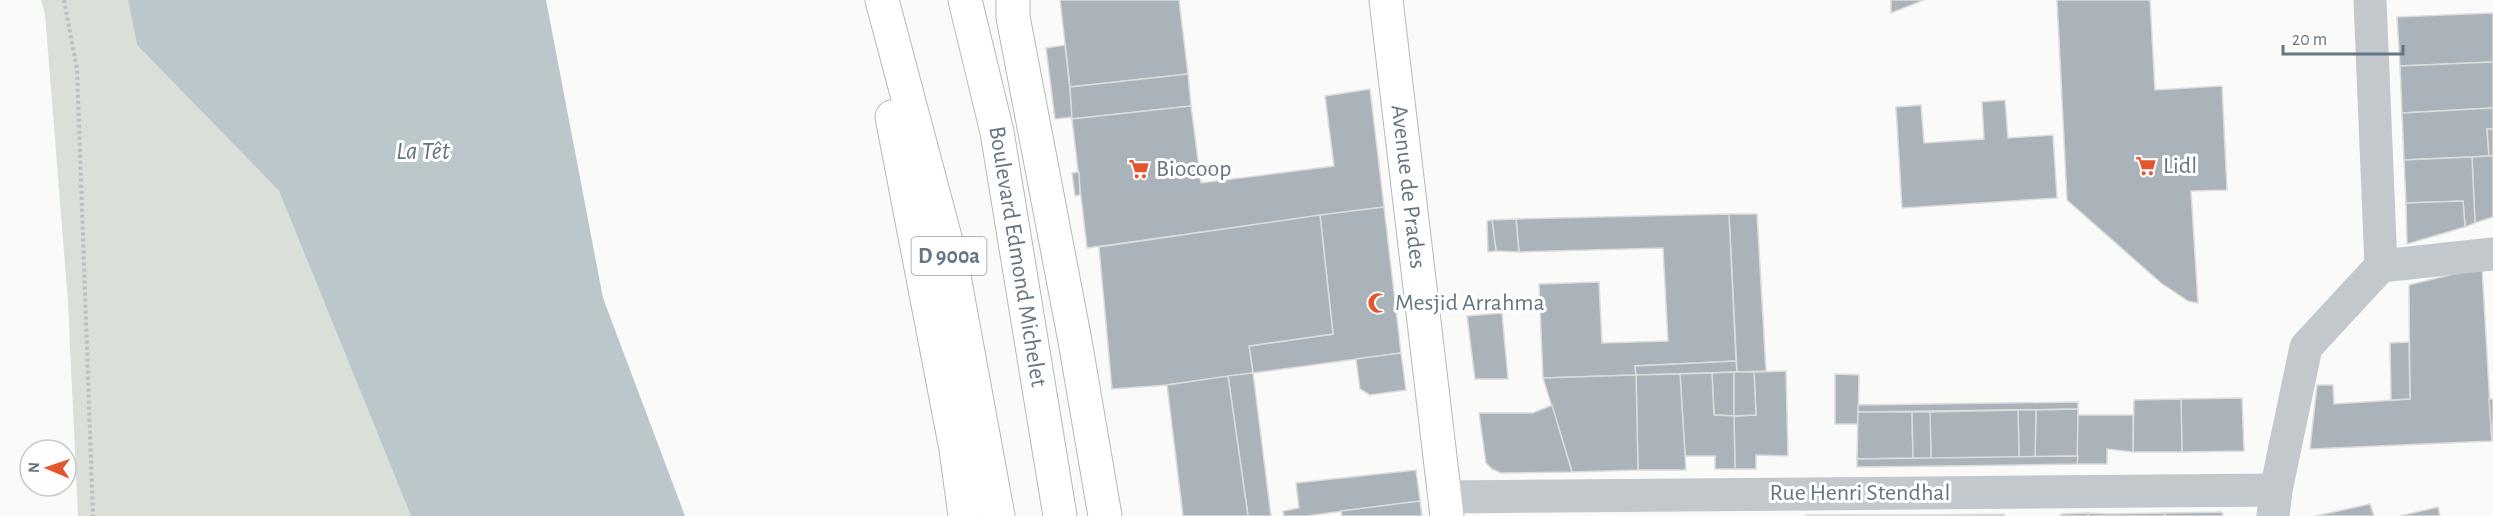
<svg xmlns="http://www.w3.org/2000/svg" width="2493" height="516" font-family="'Alegreya Sans',sans-serif">
<style>
.green{fill:#dadfd7}
.water{fill:#bbc7cb}
.building{fill:#aab3b9;stroke:#dcdcda;stroke-width:1.5}
.lines{fill:none;stroke-linecap:round;stroke-linejoin:round}
.secondary-casing{stroke:#b3babf;stroke-width:35}
.trunk-casing{stroke:#b4b9bd;stroke-width:35}
.path{stroke:#bbbfc2;stroke-width:4;stroke-dasharray:3 3;stroke-linecap:butt}
.minor{stroke:#c3c8cc;stroke-width:33}
.secondary{stroke:#fff;stroke-width:33}
.trunk{stroke:#fff;stroke-width:33}
.labels{text-anchor:middle;dominant-baseline:central;stroke-width:6;stroke-linejoin:round;paint-order:stroke}
.shield{fill:#fff;stroke:#939fa8;stroke-width:1.5}
.shield-label{font-size:22px;font-weight:bold;fill:#657683}
.poi-label{font-size:24px;fill:#657683;stroke:#fff;text-anchor:start}
.street-label{font-size:24px;fill:#657683;stroke:#fff}
.water-label{font-size:26px;font-style:italic;fill:#60757c;stroke:#fff}
</style>
<rect width="100%" height="100%" fill="#fafaf8"/>
<polygon class="green" points="41,0 128,0 137,45 279,191 411,516 78,516 68,302 45,14"/>
<polygon class="water" points="128,0 546,0 603,298 685,516 411,516 279,191 137,45"/>
<g class="building">
<polygon points="1060,0 1179,0 1188,74 1070,87"/>
<polygon points="1891,0 1924,0 1891,13"/>
<polygon points="2057,0 2150,0 2155,90 2222,86 2227,190 2191,191 2198,303 2188,301 2161,283 2067,200"/>
<polygon points="2493,13 2493,62 2400,66 2397,17"/>
<polygon points="1065,45 1073,117 1055,119 1046,48"/>
<polygon points="2493,62 2493,108 2402,113 2400,66"/>
<polygon points="1188,74 1191,106 1072,119 1070,87"/>
<polygon points="1370,89 1384,207 1087,248 1072,119 1191,106 1201,183 1334,166 1325,96"/>
<polygon points="2005,100 2008,138 2053,135 2057,198 1902,208 1896,107 1921,105 1924,143 1984,139 1982,102"/>
<polygon points="2493,108 2493,129 2487,129 2489,156 2404,160 2402,113"/>
<polygon points="2487,129 2493,129 2493,156 2489,156"/>
<polygon points="2489,156 2493,156 2493,217 2475,223 2472,157"/>
<polygon points="2472,157 2475,223 2465,227 2463,201 2406,203 2404,160"/>
<polygon points="1079,172 1080,195 1075,196 1072,173"/>
<polygon points="2463,201 2465,227 2407,244 2406,203"/>
<polygon points="1384,207 1401,353 1253,373 1249,346 1333,334 1320,215"/>
<polygon points="1729,214 1757,214 1766,371 1737,372"/>
<polygon points="1729,214 1736,361 1635,366 1636,375 1543,378 1539,284 1599,282 1602,343 1668,341 1663,248 1519,252 1516,219"/>
<polygon points="1320,215 1333,334 1249,346 1253,373 1167,385 1112,389 1099,247"/>
<polygon points="1516,219 1519,252 1496,251 1492,220"/>
<polygon points="1492,220 1496,251 1488,252 1487,221"/>
<polygon points="2482,267 2492,441 2310,449 2317,385 2333,385 2334,404 2410,399 2409,285"/>
<polygon points="1502,313 1508,379 1475,379 1467,316"/>
<polygon points="2409,342 2410,399 2391,400 2390,343"/>
<polygon points="1401,353 1406,390 1370,395 1360,389 1356,359"/>
<polygon points="1736,361 1737,372 1636,375 1635,366"/>
<polygon points="1786,371 1788,456 1756,455 1756,469 1735,469 1734,416 1756,415 1754,372"/>
<polygon points="1734,372 1734,416 1714,415 1712,373"/>
<polygon points="1734,372 1754,372 1756,415 1734,416"/>
<polygon points="1253,373 1271,516 1248,516 1228,376"/>
<polygon points="1712,373 1714,415 1734,416 1735,469 1715,469 1715,456 1685,456 1680,374"/>
<polygon points="1680,374 1686,470 1638,470 1636,375"/>
<polygon points="1835,374 1859,375 1858,424 1835,424"/>
<polygon points="1636,375 1638,470 1572,472 1543,378"/>
<polygon points="1228,376 1248,516 1183,516 1167,385"/>
<polygon points="2242,398 2244,451 2182,452 2181,399"/>
<polygon points="2181,399 2182,452 2133,452 2134,400"/>
<polygon points="2489,399 2493,399 2493,441 2492,441"/>
<polygon points="2078,402 2078,409 1858,412 1858,405"/>
<polygon points="1552,405 1572,472 1501,473 1492,469 1486,463 1479,413 1533,413"/>
<polygon points="2078,409 2078,456 2035,457 2036,410"/>
<polygon points="2018,410 2036,410 2035,457 2019,457"/>
<polygon points="2018,410 2019,457 1931,459 1930,412"/>
<polygon points="1858,412 1912,412 1913,458 1857,459"/>
<polygon points="1912,412 1930,412 1931,459 1913,458"/>
<polygon points="2078,415 2133,415 2133,452 2107,449 2107,464 2077,464"/>
<polygon points="2078,456 2077,464 1946,466 1857,467 1857,459"/>
<polygon points="1416,470 1420,501 1306,516 1284,516 1283,511 1299,508 1296,483"/>
<polygon points="1420,501 1422,516 1342,516 1341,511"/>
<polygon points="2370,504 2374,516 2316,516"/>
<polygon points="2438,507 2440,516 2400,516"/>
<polygon points="2222,512 2223,516 2165,516 2165,513"/>
<polygon points="2088,513 2108,514 2165,513 2165,516 2088,516"/>
<polygon points="2088,513 2088,516 2061,516 2061,514"/>
<polygon points="2004,514 2004,516 1921,516 1921,515"/>
<polygon points="1805,515 1848,515 1848,516"/>
<rect x="1848" y="515" width="73" height="1"/>
</g>
<g class="lines">
<g class="secondary-casing">
<g id="secondary">
<path id="s1" d="M1386,0L1447,516"/>
</g>
</g>
<g class="trunk-casing">
<g id="trunk">
<polyline points="882,0 951,260 998,516"/>
<path id="s2" d="M965,0L997,132L1060,516"/>
<polyline points="1013,0 1013,17 1075,341 1105,516"/>
<polyline points="892,117 956,449 965,516"/>
</g>
</g>
<polyline class="path" points="64,0 77,69 93,516"/>
<g class="minor">
<polyline points="2381,266 2493,254"/>
<polyline points="1444,497 2276,490"/>
<polyline points="2273,516 2276,490 2306,347 2381,266 2370,0"/>
</g>
<use href="#secondary" class="secondary"/>
<use href="#trunk" class="trunk"/>
</g>
<defs>
<g id="supermarket-bare" transform="scale(1.62)"><path d="M-6-5.5h2.5l.6 2H6L4.5 2H-2.5L-4.4-4H-6ZM-1.5 3.2a1.3 1.3 0 1 0 .1 0ZM3 3.2a1.3 1.3 0 1 0 .1 0Z" fill="#e4572e" stroke="#fff" stroke-width="2.5" paint-order="stroke"/></g>
<g id="mosque-bare" transform="scale(1.62)"><path d="M3.5-4.9A6 6 0 1 0 3.5 4.9A5 5 0 1 1 3.5-4.9Z" fill="#e4572e" stroke="#fff" stroke-width="2.5" paint-order="stroke"/></g>
</defs>
<g fill-rule="evenodd">
<use href="#supermarket-bare" x="2146" y="166"/>
<use href="#supermarket-bare" x="1139" y="169"/>
<use href="#mosque-bare" x="1378" y="303"/>
</g>
<g class="labels">
<rect class="shield" x="911.5" y="237" width="75" height="38" rx="4.5"/>
<g class="shield-label">
<text x="949" y="256">D 900a</text>
</g>
<g class="poi-label">
<text x="2163" y="166">Lidl</text>
<text x="1156" y="169">Biocoop</text>
<text x="1395" y="303">Mesjid Arrahma</text>
</g>
<g class="street-label">
<text stroke="none"><textPath href="#s1" startOffset="188">Avenue de Prades</textPath></text>
<text stroke="none"><textPath href="#s2" startOffset="262">Boulevard Edmond Michelet</textPath></text>
<text x="1860" y="493">Rue Henri Stendhal</text>
</g>
<g class="water-label">
<text x="423" y="151">La Têt</text>
</g>
</g>
<g transform="translate(48 468) rotate(272)"><circle r="28" fill="#ffffff" stroke="#c1c8cd" stroke-width="1.5"/>
<path d="M0-4.5L10 22L0 15L-10 22Z" fill="#e4572e"/>
<text y="-9" font-size="16" font-weight="bold" text-anchor="middle" fill="#657683">N</text>
</g>
<path d="M2283 45v9h120v-9" fill="none" stroke="#657683" stroke-width="3"/>
<text x="2292" y="45" font-size="18" fill="#657683" stroke="#ffffff" stroke-width="4.5" paint-order="stroke">20 m</text>
</svg>
